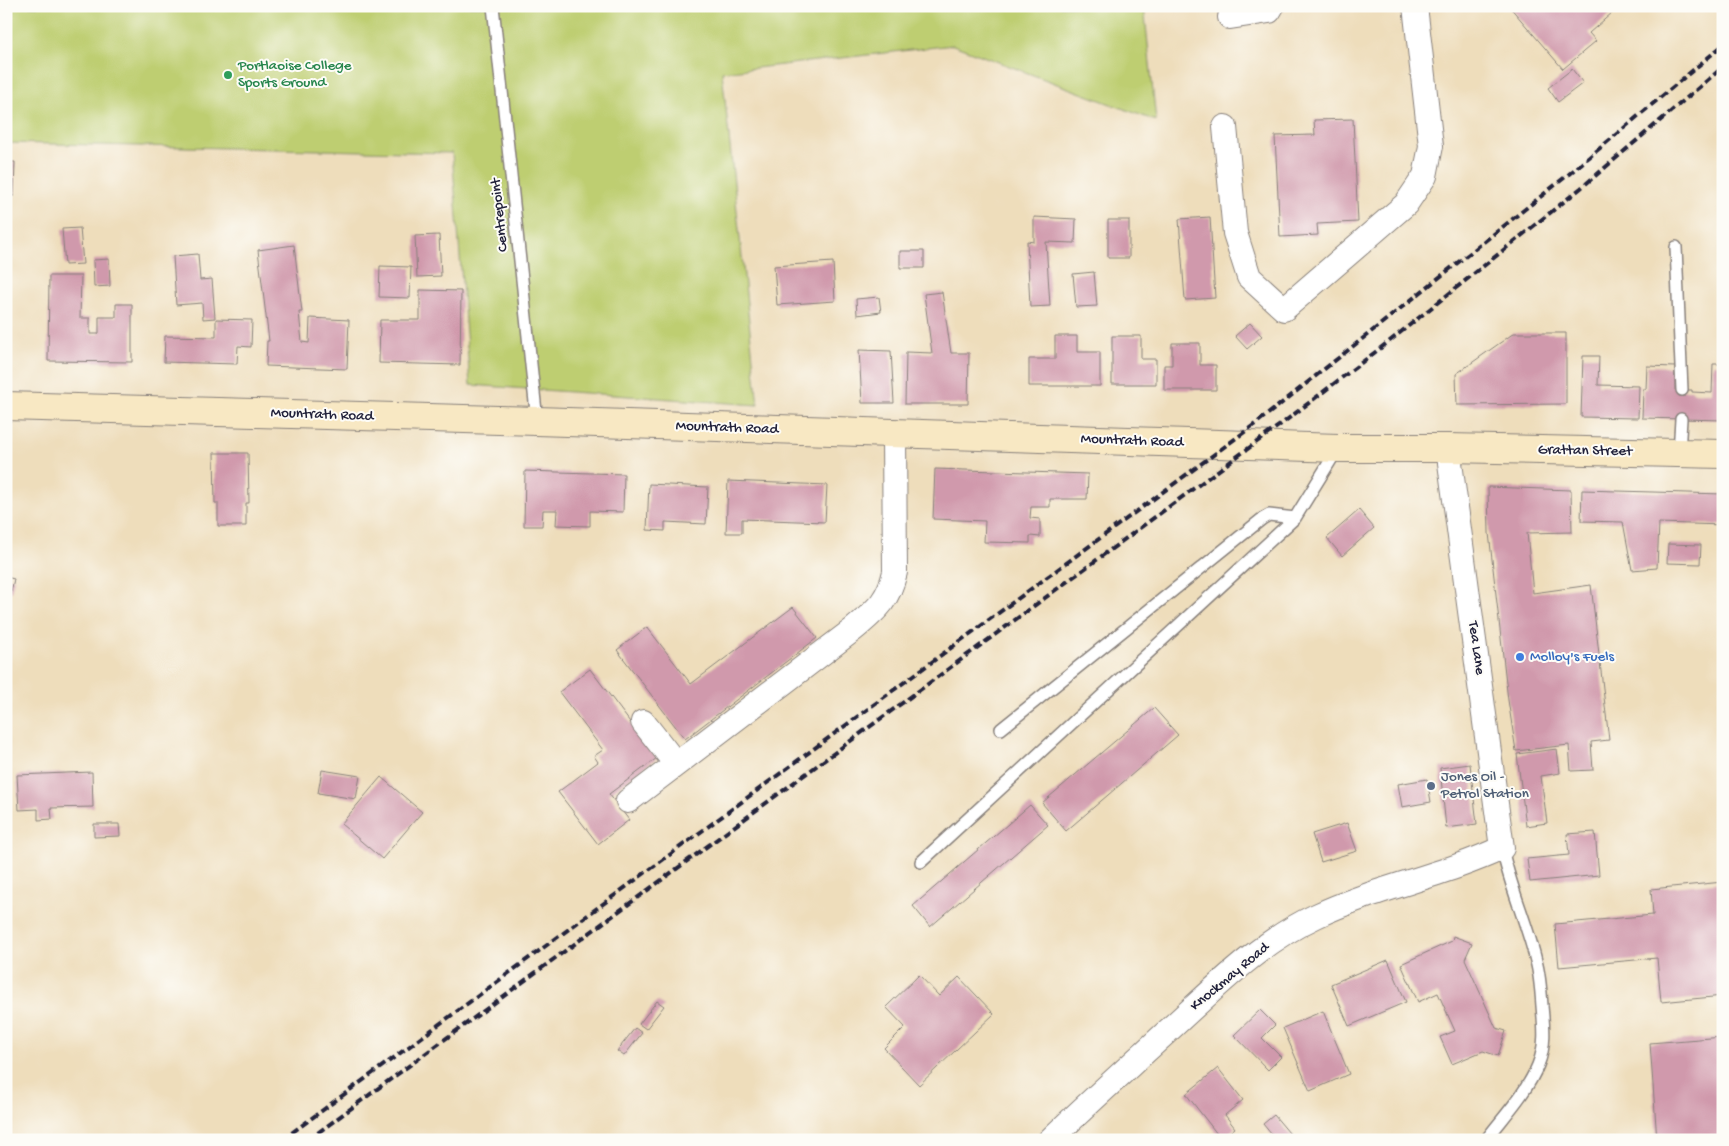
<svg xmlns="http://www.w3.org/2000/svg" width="1729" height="1146" font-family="'Gochi Hand',sans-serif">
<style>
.green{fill:#bece71;stroke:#707856}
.building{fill:#d099ac}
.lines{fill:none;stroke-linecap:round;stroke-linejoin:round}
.service-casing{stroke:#88807b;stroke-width:14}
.minor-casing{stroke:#88807b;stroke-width:26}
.secondary-casing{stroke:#88807b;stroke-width:30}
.service{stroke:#fff;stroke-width:11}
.minor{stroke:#fff;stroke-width:24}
.secondary{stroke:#f8e8c3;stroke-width:28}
.rail{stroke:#22223b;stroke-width:4;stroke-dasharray:8 4;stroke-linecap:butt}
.leisure-dot{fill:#2e9e5b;stroke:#fdfcf7;stroke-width:2}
.shop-dot{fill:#3f7fe0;stroke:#fdfcf7;stroke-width:2}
.service-dot{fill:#5c6f8a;stroke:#fdfcf7;stroke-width:2}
.labels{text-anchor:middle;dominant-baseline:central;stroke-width:4;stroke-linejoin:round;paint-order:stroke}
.leisure-label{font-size:15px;fill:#27864d;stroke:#fdfcf7;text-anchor:start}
.street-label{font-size:15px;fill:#22223b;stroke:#fdfcf7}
.shop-label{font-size:15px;fill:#366cbe;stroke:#fdfcf7;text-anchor:start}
.service-label{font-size:15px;fill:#4e5e75;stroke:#fdfcf7;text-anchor:start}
</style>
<rect width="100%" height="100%" fill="#fdfcf7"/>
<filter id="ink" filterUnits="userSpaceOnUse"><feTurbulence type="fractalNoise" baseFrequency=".02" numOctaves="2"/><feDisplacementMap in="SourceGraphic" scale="10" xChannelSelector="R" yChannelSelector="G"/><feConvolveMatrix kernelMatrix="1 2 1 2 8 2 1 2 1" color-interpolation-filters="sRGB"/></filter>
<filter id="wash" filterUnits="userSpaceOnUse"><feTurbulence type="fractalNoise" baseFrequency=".0096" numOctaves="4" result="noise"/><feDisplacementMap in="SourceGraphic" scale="20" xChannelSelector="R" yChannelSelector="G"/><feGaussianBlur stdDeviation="1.12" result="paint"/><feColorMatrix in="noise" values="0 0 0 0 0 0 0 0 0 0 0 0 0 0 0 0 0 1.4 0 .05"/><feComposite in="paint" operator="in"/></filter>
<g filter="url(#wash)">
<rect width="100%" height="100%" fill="#edb"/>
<!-- green -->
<path class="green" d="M 6,6 L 1144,6 L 1156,121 L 953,45 L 722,72 L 758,405 L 470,385 L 452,153 L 6,143 Z"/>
<g id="blocks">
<!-- building -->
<path class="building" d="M 1509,6 L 1620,6 L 1589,33 L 1596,41 L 1563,69 Z
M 1572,69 L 1583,83 L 1558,102 L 1548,88 Z
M 1353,119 L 1358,222 L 1317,224 L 1318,235 L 1280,237 L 1275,136 L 1315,135 L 1314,120 Z
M 6,162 L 15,162 L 14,196 L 6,195 Z
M 1034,217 L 1076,219 L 1075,243 L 1046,242 L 1050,306 L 1030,307 L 1027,241 L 1034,242 Z
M 1210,217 L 1215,298 L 1185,300 L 1179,219 Z
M 1108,220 L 1129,220 L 1129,258 L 1108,258 Z
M 80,228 L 83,264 L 65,265 L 62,229 Z
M 439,235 L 441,276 L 417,277 L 415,236 Z
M 294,245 L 302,312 L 299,312 L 302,342 L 309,343 L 310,318 L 349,320 L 347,369 L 266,366 L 267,341 L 269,341 L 258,250 Z
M 900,251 L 924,251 L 924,268 L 900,268 Z
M 198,254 L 200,280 L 212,279 L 215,318 L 203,319 L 202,303 L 176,305 L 173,256 Z
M 109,259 L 110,286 L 94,287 L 93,260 Z
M 833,262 L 835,301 L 777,305 L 774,266 Z
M 380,266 L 411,267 L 410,298 L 379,297 Z
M 1094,272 L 1097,306 L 1076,307 L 1073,274 Z
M 49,276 L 81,276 L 80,318 L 90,318 L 90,334 L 99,334 L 99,317 L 116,317 L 116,304 L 132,304 L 132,362 L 48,361 Z
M 420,290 L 461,291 L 460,365 L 379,363 L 380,320 L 420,320 Z
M 942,292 L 951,353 L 969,353 L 968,404 L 905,404 L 906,352 L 932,353 L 924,294 Z
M 879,297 L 881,312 L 857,315 L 856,299 Z
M 216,319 L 252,320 L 251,347 L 238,346 L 237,364 L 164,362 L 165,336 L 216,337 Z
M 1250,323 L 1262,336 L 1247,349 L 1235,336 Z
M 1514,333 L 1566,333 L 1566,404 L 1457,405 L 1456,374 Z
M 1055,336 L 1077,336 L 1077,352 L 1100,352 L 1100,386 L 1029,386 L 1029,359 L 1055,359 Z
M 1112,336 L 1141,336 L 1141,359 L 1156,359 L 1156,384 L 1112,384 Z
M 1172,343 L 1200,343 L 1200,365 L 1216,365 L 1216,390 L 1164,390 L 1164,365 L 1172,365 Z
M 859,350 L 891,351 L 894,403 L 862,403 Z
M 1583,356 L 1599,356 L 1598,385 L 1639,386 L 1638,418 L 1581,417 Z
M 1713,364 L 1723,364 L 1723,420 L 1642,418 L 1643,389 L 1646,389 L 1647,366 L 1675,367 L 1675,390 L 1692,390 L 1692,392 L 1712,393 Z
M 214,453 L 248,453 L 249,503 L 246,503 L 246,526 L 218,526 L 218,503 L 215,503 Z
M 935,469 L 1088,474 L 1087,499 L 1050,499 L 1050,507 L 1031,507 L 1030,518 L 1040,519 L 1040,537 L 1030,536 L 1030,543 L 984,542 L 985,521 L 933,519 Z
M 525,471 L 624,474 L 623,512 L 590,511 L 590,526 L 556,525 L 557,510 L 543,510 L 542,526 L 524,526 Z
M 728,481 L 827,485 L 825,522 L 742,519 L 742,533 L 726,533 Z
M 649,484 L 708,487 L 706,524 L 665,522 L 665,531 L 647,530 Z
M 1488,487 L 1571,490 L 1572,532 L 1527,533 L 1533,593 L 1591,585 L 1609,740 L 1591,742 L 1593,770 L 1571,771 L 1569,745 L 1516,751 L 1508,700 L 1489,533 Z
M 1582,490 L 1723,494 L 1723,525 L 1659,523 L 1657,568 L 1632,570 L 1623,522 L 1581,521 Z
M 1359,510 L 1374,528 L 1342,556 L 1327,538 Z
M 1668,544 L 1701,545 L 1700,564 L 1667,563 Z
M 6,577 L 14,579 L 11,592 L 6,591 Z
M 793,607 L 817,638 L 685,739 L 617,650 L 647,627 L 691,684 Z
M 590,669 L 657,758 L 609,794 L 629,820 L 598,844 L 558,792 L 598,762 L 594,756 L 603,750 L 559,692 Z
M 1154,708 L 1178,735 L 1066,831 L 1042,803 Z
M 1557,749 L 1560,773 L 1541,776 L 1547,823 L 1526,826 L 1517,754 Z
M 1470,764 L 1477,824 L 1446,828 L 1440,768 Z
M 322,770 L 360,776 L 356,799 L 318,793 Z
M 92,772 L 93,807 L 51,808 L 52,819 L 38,820 L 38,809 L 19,810 L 17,775 Z
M 381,777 L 422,812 L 382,859 L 341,824 Z
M 1427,779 L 1431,802 L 1402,807 L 1398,784 Z
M 1030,805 L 1048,825 L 930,927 L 913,906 Z
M 1347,823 L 1357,851 L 1321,862 L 1312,834 Z
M 94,824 L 119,824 L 120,836 L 94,837 Z
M 1595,832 L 1599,875 L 1530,882 L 1527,859 L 1569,855 L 1567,834 Z
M 1723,882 L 1723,996 L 1661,1002 L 1657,958 L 1559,967 L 1555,924 L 1653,915 L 1651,889 Z
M 1453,936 L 1472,943 L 1465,959 L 1496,1028 L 1506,1031 L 1498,1056 L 1483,1051 L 1452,1064 L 1440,1037 L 1455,1031 L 1438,993 L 1418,1002 L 1401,964 L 1452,941 Z
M 1388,960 L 1406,1002 L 1349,1026 L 1331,984 Z
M 919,975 L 939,996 L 959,977 L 994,1014 L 919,1085 L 884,1048 L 905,1027 L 886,1007 Z
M 657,1001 L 664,1006 L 646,1029 L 639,1024 Z
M 1260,1010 L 1275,1025 L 1262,1038 L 1281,1057 L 1268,1070 L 1234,1035 Z
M 1323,1011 L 1349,1074 L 1310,1091 L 1283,1028 Z
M 635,1028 L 642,1033 L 624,1056 L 617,1051 Z
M 1723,1037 L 1723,1139 L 1657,1140 L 1650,1043 Z
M 1218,1068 L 1243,1100 L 1225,1115 L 1235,1128 L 1221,1139 L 1186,1094 Z
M 1274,1115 L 1295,1140 L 1276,1140 L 1263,1124 Z"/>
</g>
</g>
<g filter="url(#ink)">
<use href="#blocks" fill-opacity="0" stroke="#88807b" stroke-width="1"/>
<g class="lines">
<!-- service casing -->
<g class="service-casing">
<path id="service" d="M 493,6 L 537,421
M 1676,247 L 1682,390
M 1679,453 L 1681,419
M 1001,729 L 1262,519 L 1269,515 L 1295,518
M 921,862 L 1295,518 L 1337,450
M 1486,1140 C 1504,1116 1526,1094 1538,1065 C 1546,1046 1544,1027 1542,1006 C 1541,991 1540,975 1536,961 C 1527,923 1510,887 1502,848"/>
</g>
<!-- minor casing -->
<g class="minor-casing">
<path id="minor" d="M 1230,17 L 1269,11 L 1272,6
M 1225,127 L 1235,233 L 1249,277 L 1284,309 L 1406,204 L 1425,176 L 1431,146 L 1415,6
M 643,722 L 676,764
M 628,801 L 854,629 C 876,610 888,602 895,572 L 894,433
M 1050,1140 C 1089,1102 1130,1066 1170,1029 C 1215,988 1260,942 1316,916 C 1375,888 1443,876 1502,848 L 1448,448"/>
</g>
<!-- secondary casing -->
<g class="secondary-casing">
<path id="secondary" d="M 6,406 L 537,421 L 1338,448 L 1448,448 L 1723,454"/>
</g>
<!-- service -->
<use href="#service" class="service"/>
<!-- minor -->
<use href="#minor" class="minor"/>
<!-- secondary -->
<use href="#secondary" class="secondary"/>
<!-- rail -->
<path class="rail" d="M 282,1140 L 1258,422 L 1569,174 L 1723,45
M 308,1140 L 1280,425 L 1391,340 L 1581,188 L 1723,67"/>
</g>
</g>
<!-- markers -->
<circle class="leisure-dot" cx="228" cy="75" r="5"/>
<circle class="shop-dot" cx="1520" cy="657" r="5"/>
<circle class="service-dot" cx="1431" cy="786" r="5"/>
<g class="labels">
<!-- leisure labels -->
<g class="leisure-label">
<text x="238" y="66">Portlaoise College<tspan x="238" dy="17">Sports Ground</tspan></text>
</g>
<!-- street labels -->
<g class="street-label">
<text transform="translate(500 215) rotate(-96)">Centrepoint</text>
<text transform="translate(322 415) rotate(2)">Mountrath Road</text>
<text transform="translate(727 428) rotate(2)">Mountrath Road</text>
<text transform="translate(1132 441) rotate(2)">Mountrath Road</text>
<text transform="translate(1585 451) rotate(1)">Grattan Street</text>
<text transform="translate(1476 648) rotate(82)">Tea Lane</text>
<text transform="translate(1230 977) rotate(-40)">Knockmay Road</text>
</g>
<!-- shop labels -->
<g class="shop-label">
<text x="1530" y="657">Molloy's Fuels</text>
</g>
<!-- service labels -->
<g class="service-label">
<text x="1441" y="777">Jones Oil -<tspan x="1441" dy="17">Petrol Station</tspan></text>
</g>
</g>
<!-- margin -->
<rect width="1729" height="1146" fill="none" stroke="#fdfcf7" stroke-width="25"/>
</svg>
